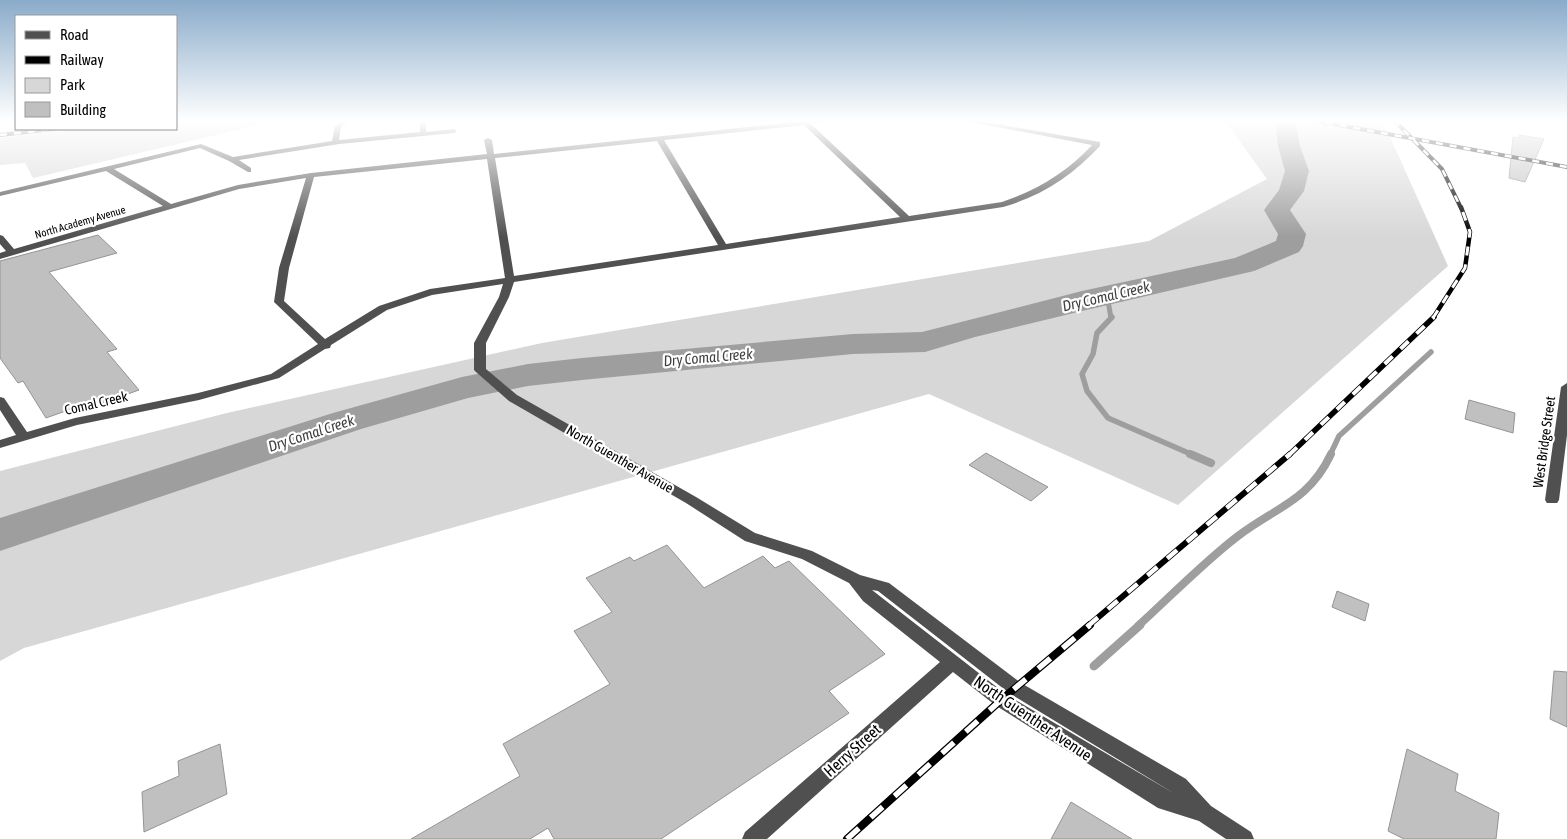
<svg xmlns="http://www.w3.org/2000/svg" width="1567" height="839" font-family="'Asap Condensed',sans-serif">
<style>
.green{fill:#d7d7d7}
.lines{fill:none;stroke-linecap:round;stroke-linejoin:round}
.stream-far3{stroke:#9e9e9e;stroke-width:5}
.stream-far2{stroke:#9e9e9e;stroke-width:5.5}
.stream-far1{stroke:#9e9e9e;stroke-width:8}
.stream{stroke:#9e9e9e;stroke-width:9}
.river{fill:#9e9e9e;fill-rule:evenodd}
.building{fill:#c0c0c0;stroke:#949494}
.minor{fill:#505050;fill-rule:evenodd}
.rail-far4-casing{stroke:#000;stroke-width:4}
.rail-far3-casing{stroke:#000;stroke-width:4.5}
.rail-far2-casing{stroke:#000;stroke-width:5.5}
.rail-far1-casing{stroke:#000;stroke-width:6}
.rail-casing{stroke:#000;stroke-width:8}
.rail-far4{stroke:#fff;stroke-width:2.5;stroke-dasharray:7;stroke-linecap:butt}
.rail-far3{stroke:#fff;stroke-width:3;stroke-dasharray:9;stroke-linecap:butt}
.rail-far2{stroke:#fff;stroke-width:4;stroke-dasharray:11;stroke-linecap:butt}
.rail-far1{stroke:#fff;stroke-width:4.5;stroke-dasharray:13;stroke-linecap:butt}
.rail{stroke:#fff;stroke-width:5.5;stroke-dasharray:16;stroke-linecap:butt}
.labels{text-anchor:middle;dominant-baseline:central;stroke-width:4.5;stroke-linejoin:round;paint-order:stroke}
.far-street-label{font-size:11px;fill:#000;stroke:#fff}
.street-label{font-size:14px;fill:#000;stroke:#fff}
.water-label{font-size:15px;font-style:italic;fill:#3f3f3f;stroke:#fff}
.near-street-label{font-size:16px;fill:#000;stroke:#fff}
</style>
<rect width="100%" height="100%" fill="#fff"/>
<!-- green -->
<path class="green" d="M 176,120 L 279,120 L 33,178 L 25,163 L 0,165 L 0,138 L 77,129 L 176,129 Z
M 1216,120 L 1383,121 L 1448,266 L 1178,505 L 929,394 L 24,648 L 0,661 L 0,471 L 227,413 L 542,343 L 1149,241 L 1267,179 L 1228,125 Z"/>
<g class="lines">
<!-- stream-far3 -->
<path class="stream-far3" d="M 1107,295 L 1111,318"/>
<!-- stream-far2 -->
<path class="stream-far2" d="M 1112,317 L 1097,333 L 1093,354 L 1082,374 L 1087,391 L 1108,418 L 1193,455
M 1330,455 L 1339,436 L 1431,352"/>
<!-- stream-far1 -->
<path class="stream-far1" d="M 1190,454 L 1211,463
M 1138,626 C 1170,597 1205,561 1238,536 C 1276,507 1309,501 1331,454"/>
<!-- stream -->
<path class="stream" d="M 1094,666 L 1140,625"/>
<!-- river -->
<path class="river" d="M 1275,120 L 1295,120 L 1300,146 L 1309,171 L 1304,191 L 1290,210 L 1306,234 L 1303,246 L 1299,252 L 1254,271 L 1082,311 L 975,337 L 925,352 L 853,354 L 582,380 L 528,386 L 468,398 L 361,429 L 0,551 L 0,518 L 333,413 L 462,377 L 528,364 L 582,358 L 853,334 L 922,332 L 1082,291 L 1235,258 L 1276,241 L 1278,234 L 1264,210 L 1279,190 L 1285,171 L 1278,146 Z"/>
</g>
<!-- building -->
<path class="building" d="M 1519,135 L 1544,139 L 1525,182 L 1509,178 L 1513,137 L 1519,138 Z
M 98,235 L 117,253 L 49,272 L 117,349 L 107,352 L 139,390 L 94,406 L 91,402 L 46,418 L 23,381 L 18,383 L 0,358 L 0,261 Z
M 1469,400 L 1515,413 L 1513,433 L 1465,419 Z
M 986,453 L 1048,487 L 1031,501 L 969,465 Z
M 667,545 L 704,588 L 763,556 L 775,568 L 789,561 L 885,654 L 829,691 L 849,713 L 661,839 L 554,839 L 548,828 L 530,839 L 411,839 L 520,776 L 503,744 L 610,684 L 574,631 L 612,612 L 586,578 L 630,557 L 634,561 Z
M 1337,591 L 1369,604 L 1365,621 L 1332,607 Z
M 1554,671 L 1567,672 L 1567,727 L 1550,719 Z
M 220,744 L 227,794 L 144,832 L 142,792 L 179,776 L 178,761 Z
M 1407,749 L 1458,774 L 1455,791 L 1499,813 L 1496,839 L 1404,839 L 1388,831 Z
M 1071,802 L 1132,839 L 1051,839 Z"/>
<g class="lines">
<!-- minor -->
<path class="minor" d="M 342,120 L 350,120 L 341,127 L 339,140 L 420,132 L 420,120 L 426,120 L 426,132 L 454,129 L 457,131 L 454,133 L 339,144 L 239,160 L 251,168 L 251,172 L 248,172 L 229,161 L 200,148 L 114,169 L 171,204 L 238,185 L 311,173 L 487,154 L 484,140 L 488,138 L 492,140 L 494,154 L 814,120 L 836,120 L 811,124 L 909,216 L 1002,202 C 1037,190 1066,173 1092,145 L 960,120 L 974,120 L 1100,142 L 1100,146 C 1073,175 1042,196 1003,207 L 514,282 L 509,297 L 486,343 L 486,369 L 517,395 L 696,497 L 755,533 L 812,551 L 860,575 L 889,583 L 1021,683 L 1186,779 L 1211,806 L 1251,832 L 1254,839 L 1226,839 L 1199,821 L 1158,808 L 995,705 L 953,672 L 767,839 L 742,839 L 745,832 L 940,662 L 863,601 L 849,583 L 802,559 L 745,541 L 686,503 L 509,401 L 476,372 L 474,370 L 474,343 L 499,297 L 503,284 L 432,295 L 387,310 L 331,345 L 330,348 L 325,349 L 279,378 L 199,400 L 77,425 L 0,448 L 0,440 L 16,435 L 0,410 L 0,397 L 4,398 L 27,432 L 75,418 L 198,393 L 271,374 L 318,344 L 274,302 L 279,268 L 306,178 L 239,189 L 0,259 L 0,253 L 6,251 L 0,244 L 0,235 L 3,236 L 14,249 L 163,206 L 106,171 L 0,196 L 0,192 L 201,144 L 233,157 L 332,141 L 335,126 ZM 804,125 L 900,217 L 726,244 L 664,140 ZM 657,141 L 718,245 L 514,276 L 495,158 ZM 487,159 L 505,278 L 430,289 L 379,306 L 325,339 L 284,301 L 289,268 L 314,177 ZM 872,590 L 878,591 L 1009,693 L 1175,794 L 1007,695 Z
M 1567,383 L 1567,435 L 1559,500 L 1557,503 L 1547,503 L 1545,500 L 1561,387 Z"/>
<!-- rail-far4 casing -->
<g class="rail-far4-casing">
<path id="rail-far4" d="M 1312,120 L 1567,167
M 1394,120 L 1442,169 L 1461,208
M 0,135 L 54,129"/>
</g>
<!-- rail-far3 casing -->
<g class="rail-far3-casing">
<path id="rail-far3" d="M 1433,318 L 1465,268 L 1470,232 L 1461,207"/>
</g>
<!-- rail-far2 casing -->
<g class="rail-far2-casing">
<path id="rail-far2" d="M 1289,455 L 1434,317"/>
</g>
<!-- rail-far1 casing -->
<g class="rail-far1-casing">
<path id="rail-far1" d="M 1088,626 L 1290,454"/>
</g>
<!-- rail casing -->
<g class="rail-casing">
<path id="rail" d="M 847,839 L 1001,700 L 1090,625"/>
</g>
<!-- rail-far4 -->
<use href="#rail-far4" class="rail-far4"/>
<!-- rail-far3 -->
<use href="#rail-far3" class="rail-far3"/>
<!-- rail-far2 -->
<use href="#rail-far2" class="rail-far2"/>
<!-- rail-far1 -->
<use href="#rail-far1" class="rail-far1"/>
<!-- rail -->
<use href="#rail" class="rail"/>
</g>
<!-- sky -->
<linearGradient id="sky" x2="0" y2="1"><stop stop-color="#8aabca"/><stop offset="0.51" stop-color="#fff"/><stop offset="1" stop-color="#fff" stop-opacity="0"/></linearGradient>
<rect width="1567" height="237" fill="url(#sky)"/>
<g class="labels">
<!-- far-street labels -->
<g class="far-street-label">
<text transform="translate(80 222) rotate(-16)">North Academy Avenue</text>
</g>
<!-- street labels -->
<g class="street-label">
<text transform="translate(96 403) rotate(-13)">Comal Creek</text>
<text transform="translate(1544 442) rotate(-82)">West Bridge Street</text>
<text transform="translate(620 459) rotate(30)">North Guenther Avenue</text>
</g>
<!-- water labels -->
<g class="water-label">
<text transform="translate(1106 296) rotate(-13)">Dry Comal Creek</text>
<text transform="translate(708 357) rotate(-5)">Dry Comal Creek</text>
<text transform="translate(311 433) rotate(-18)">Dry Comal Creek</text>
</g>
<!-- near-street labels -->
<g class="near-street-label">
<text transform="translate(1033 718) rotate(34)">North Guenther Avenue</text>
<text transform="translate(852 750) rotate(-42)">Herry Street</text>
</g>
</g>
<!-- legend -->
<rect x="15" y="15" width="162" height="115" fill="#ffffff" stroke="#999999"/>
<rect x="25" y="31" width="25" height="8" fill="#505050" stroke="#999999"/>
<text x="60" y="40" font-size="15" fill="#000000">Road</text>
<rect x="25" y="56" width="25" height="8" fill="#000000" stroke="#999999"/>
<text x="60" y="65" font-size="15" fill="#000000">Railway</text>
<rect x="25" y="78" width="25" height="15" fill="#d7d7d7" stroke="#999999"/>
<text x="60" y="90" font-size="15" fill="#000000">Park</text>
<rect x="25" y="102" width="25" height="15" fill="#c0c0c0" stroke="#999999"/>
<text x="60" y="115" font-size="15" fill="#000000">Building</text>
</svg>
